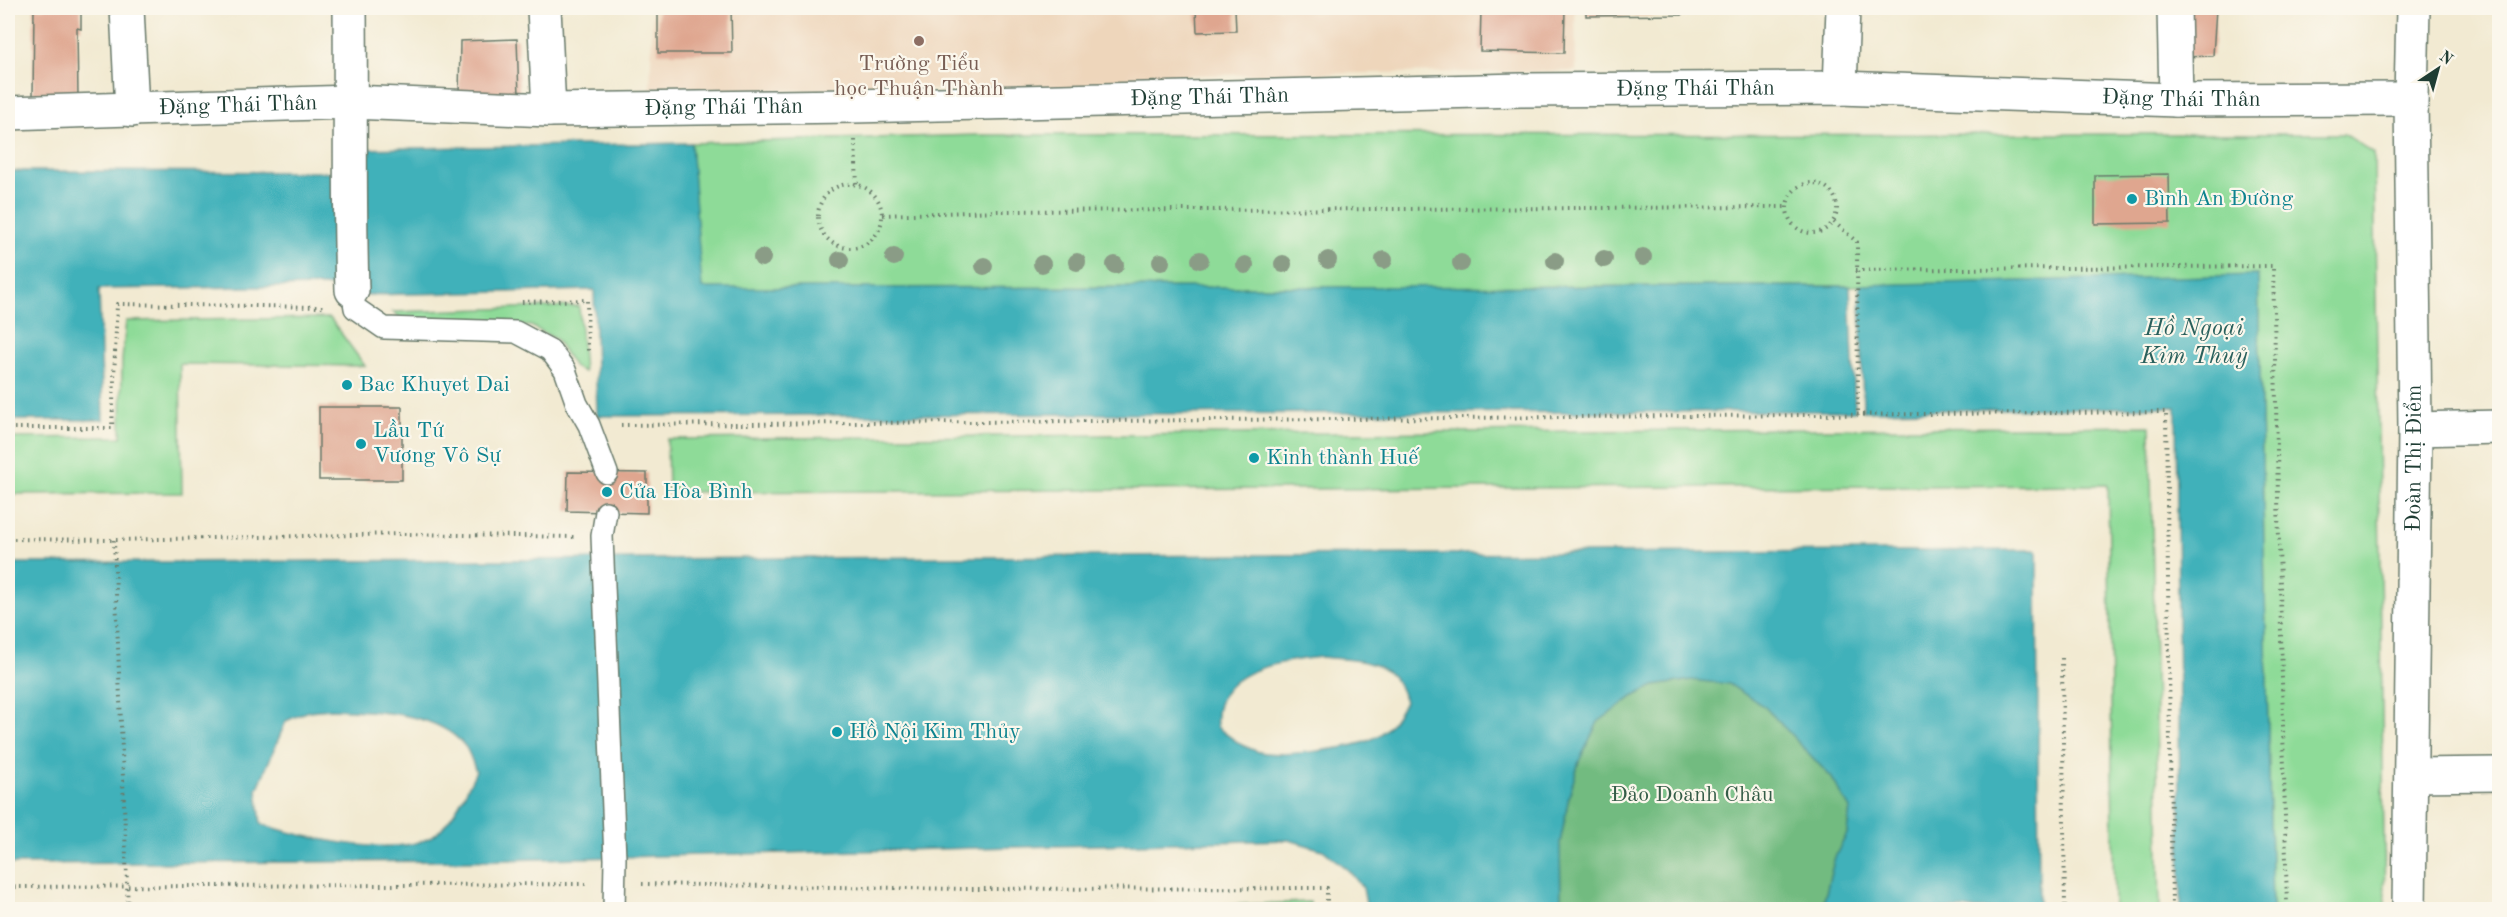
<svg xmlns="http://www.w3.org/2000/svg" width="2507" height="917" font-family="'Old Standard TT',serif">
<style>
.built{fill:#eed6bb}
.green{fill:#8edb98;stroke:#568c66;stroke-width:1.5}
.forest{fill:#72bb80;stroke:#487c5a;stroke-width:1.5}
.water{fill:#41b1ba;stroke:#307777;stroke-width:1.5;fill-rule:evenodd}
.building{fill:#dfa68f}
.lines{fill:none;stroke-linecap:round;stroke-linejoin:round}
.service-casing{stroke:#697a6b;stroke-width:24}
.minor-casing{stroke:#697a6b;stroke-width:36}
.tertiary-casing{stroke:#697a6b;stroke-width:36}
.path{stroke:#697a6b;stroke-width:4;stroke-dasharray:1.5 4.5;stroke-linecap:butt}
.service{stroke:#fff;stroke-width:21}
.minor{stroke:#fff;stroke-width:33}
.tertiary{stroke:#fff;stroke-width:33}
.tree{fill:#8a9c86}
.education-dot{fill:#8d6e63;stroke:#fbf7ec;stroke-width:2}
.culture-dot{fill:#0f9aa8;stroke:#fbf7ec;stroke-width:2}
.labels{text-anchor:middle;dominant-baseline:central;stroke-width:4.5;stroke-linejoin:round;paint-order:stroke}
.education-label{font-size:22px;fill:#785e54;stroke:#fbf7ec}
.street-label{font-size:22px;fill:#1f3d34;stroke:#fbf7ec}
.culture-label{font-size:22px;fill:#0d838f;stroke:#fbf7ec;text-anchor:start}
.park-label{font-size:22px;fill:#355d48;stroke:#fbf7ec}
.water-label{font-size:24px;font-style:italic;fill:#29605c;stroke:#fbf7ec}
</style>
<rect width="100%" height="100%" fill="#fbf7ec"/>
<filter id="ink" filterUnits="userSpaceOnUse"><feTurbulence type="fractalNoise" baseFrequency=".0167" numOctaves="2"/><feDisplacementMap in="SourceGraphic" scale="12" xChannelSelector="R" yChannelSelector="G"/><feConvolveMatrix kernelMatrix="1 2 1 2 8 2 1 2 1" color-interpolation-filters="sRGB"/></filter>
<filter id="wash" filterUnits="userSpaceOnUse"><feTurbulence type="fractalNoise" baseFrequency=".008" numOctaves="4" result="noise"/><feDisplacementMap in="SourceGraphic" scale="24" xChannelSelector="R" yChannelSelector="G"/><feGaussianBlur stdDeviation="1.35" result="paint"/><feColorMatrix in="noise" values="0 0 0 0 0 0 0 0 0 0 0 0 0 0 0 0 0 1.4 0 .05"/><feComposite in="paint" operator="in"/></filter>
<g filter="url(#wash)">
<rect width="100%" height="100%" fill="#f2ead2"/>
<!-- built -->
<path class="built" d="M 653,8 L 1575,8 L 1576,71 L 1187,75 L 1188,89 L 650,90 Z"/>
<!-- green -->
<path class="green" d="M 2345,134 L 2374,154 L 2385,909 L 2272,909 L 2258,275 L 1850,286 L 701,288 L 691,143 L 979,135 Z
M 579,306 L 584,372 L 574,367 L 556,339 L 531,326 L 404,321 L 393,312 Z
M 330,318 L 365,366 L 180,364 L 182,493 L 8,494 L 8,438 L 121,437 L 122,360 L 126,321 Z
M 2150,426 L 2160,910 L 2114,909 L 2108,485 L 668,492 L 667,439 Z
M 1310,902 L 1310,910 L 1117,909 Z"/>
<!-- forest -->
<path class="forest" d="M 1691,680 L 1729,683 L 1765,707 L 1832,778 L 1850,808 L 1847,834 L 1835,857 L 1822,909 L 1561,910 L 1560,843 L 1569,796 L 1579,761 L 1598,722 L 1632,697 L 1654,686 Z"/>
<!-- water -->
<path class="water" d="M 691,143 L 702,288 L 1850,286 L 1855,411 L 597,416 L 594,290 L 365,295 L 359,149 Z
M 8,171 L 334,172 L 336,286 L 99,289 L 103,420 L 8,420 Z
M 2258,275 L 2272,909 L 2181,909 L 2176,407 L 1863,411 L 1860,285 Z
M 2037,550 L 2039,909 L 1822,909 L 1835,857 L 1847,834 L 1850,809 L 1832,778 L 1765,707 L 1729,684 L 1691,680 L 1654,686 L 1632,697 L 1598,722 L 1579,761 L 1569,796 L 1560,843 L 1561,909 L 1367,909 L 1363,888 L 1349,871 L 1323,850 L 1289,840 L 466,861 L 8,864 L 8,563 ZM 1321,657 C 1358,661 1395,658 1405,702 C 1396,717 1388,732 1372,739 C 1352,749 1277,758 1256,751 C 1241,746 1230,737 1217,727 C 1211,669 1279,662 1321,657 ZM 331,709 C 371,711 437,711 464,745 C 470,751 472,763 476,771 C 466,792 451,827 429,838 C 390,858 302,837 261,824 L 257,790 L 286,721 L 308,711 Z"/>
<g id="blocks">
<!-- building -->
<path class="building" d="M 34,8 L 81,8 L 81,29 L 77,28 L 78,98 L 33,97 Z
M 658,8 L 731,8 L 732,53 L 658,53 Z
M 1196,8 L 1235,8 L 1236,31 L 1197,32 Z
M 1481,8 L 1565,8 L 1564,53 L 1480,51 Z
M 1586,8 L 1682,8 L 1682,15 L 1586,16 Z
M 2183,8 L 2216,8 L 2213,56 L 2182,57 Z
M 517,39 L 519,96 L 459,97 L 460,41 Z
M 2169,174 L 2170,223 L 2095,224 L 2095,175 Z
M 319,407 L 402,407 L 402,480 L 319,480 Z
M 568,472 L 647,473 L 647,513 L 567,511 Z"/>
</g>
</g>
<g filter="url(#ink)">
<use href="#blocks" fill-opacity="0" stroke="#697a6b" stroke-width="1.5"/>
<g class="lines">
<!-- service casing -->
<g class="service-casing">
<path id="service" d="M 352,290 L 355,308 L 384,328 L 516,332 L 550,350 L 565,370 L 577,404 L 589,425 L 607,473
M 606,512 L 602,536 L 615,859 L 614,910"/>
</g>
<!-- minor casing -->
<g class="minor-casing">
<g id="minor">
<path d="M 127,8 L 132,110"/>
<path d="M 350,8 C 351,102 349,196 352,290"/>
<path d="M 544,8 L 549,110"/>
<path d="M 2174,8 L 2176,100"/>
<path d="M 1840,88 L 1843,8"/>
<path id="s1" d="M 8,113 L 351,102 L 549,110 L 853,106 L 1521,90 L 1840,88 L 2176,100 L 2411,99"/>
<path d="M 2411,775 L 2500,774"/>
</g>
</g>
<!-- tertiary casing -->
<g class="tertiary-casing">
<g id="tertiary">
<path d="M 2415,429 L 2500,427"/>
<path id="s2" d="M 2409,910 L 2415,429 L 2411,99 L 2413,8"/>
</g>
</g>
<!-- path -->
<path class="path" d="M 855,140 L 857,185
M1787 208a25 25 0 1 1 50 0a25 25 0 1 1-50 0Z
M818 216a32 32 0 1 1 64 0a32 32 0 1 1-64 0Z
M 883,215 L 998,211 L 1786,207
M 1834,222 L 1857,242 L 1858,416
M 1856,270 L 2273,266 L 2287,910
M 522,302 L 587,300 L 588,351
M 621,425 L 2166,412 L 2172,910
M 8,428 L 112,428 L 117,304 L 323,307
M 8,539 L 114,540 L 403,534 L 574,537
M 114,540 L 128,910
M 2062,658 L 2065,910
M 642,884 L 964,889 L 1327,888 L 1327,910
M 8,887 L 586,884"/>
<!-- service -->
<use href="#service" class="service"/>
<!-- minor -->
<use href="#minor" class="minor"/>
<!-- tertiary -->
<use href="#tertiary" class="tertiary"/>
</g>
<!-- trees -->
<g class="tree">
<circle cx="894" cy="257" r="9"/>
<circle cx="1643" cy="257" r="9"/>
<circle cx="762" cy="258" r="9"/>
<circle cx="1604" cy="259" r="9"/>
<circle cx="840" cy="260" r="9"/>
<circle cx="1200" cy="260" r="9"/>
<circle cx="1328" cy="260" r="9"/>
<circle cx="1384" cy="260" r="9"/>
<circle cx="1555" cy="261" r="9"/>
<circle cx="1077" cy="262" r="9"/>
<circle cx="1161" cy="262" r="9"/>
<circle cx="1461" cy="263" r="9"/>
<circle cx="1042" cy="264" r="9"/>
<circle cx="1283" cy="264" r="9"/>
<circle cx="1115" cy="265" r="9"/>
<circle cx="1245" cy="265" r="9"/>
<circle cx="984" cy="266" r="9"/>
</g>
</g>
<!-- markers -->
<circle class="education-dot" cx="919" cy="41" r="6"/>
<g class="culture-dot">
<circle cx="2132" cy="199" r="6"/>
<circle cx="347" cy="385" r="6"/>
<circle cx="361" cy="444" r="6"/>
<circle cx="1254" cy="458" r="6"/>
<circle cx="607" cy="492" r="6"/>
<circle cx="837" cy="732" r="6"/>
</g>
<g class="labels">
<!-- education labels -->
<g class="education-label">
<text x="919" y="64">Trường Tiểu<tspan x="919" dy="25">học Thuận Thành</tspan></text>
</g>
<!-- street labels -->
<g class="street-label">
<text stroke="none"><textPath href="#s1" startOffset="1688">Đặng Thái Thân</textPath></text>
<text stroke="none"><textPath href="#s1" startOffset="1202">Đặng Thái Thân</textPath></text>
<text stroke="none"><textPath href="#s1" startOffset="2174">Đặng Thái Thân</textPath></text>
<text stroke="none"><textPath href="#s1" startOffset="230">Đặng Thái Thân</textPath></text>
<text stroke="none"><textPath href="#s1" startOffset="716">Đặng Thái Thân</textPath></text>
<text stroke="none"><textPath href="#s2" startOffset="452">Đoàn Thị Điểm</textPath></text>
</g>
<!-- culture labels -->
<g class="culture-label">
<text x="2144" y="199">Bình An Đường</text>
<text x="359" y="385">Bac Khuyet Dai</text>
<text x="373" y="431">Lầu Tứ<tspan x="373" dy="25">Vương Vô Sự</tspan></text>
<text x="1266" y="458">Kinh thành Huế</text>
<text x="619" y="492">Cửa Hòa Bình</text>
<text x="849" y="732">Hồ Nội Kim Thủy</text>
</g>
<!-- park labels -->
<g class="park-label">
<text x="1692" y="795">Đảo Doanh Châu</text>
</g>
<!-- water labels -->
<g class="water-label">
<text x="2194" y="329">Hồ Ngoại<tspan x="2194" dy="28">Kim Thuỷ</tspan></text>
</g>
</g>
<!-- margin -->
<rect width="2507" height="917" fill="none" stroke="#fbf7ec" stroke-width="30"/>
<!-- north arrow -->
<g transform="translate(2438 69) rotate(36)" stroke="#fbf7ec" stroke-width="4.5" paint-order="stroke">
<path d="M0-4.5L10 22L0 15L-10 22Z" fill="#1f3d34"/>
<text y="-9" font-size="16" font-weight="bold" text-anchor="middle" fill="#1f3d34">N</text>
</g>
</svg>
